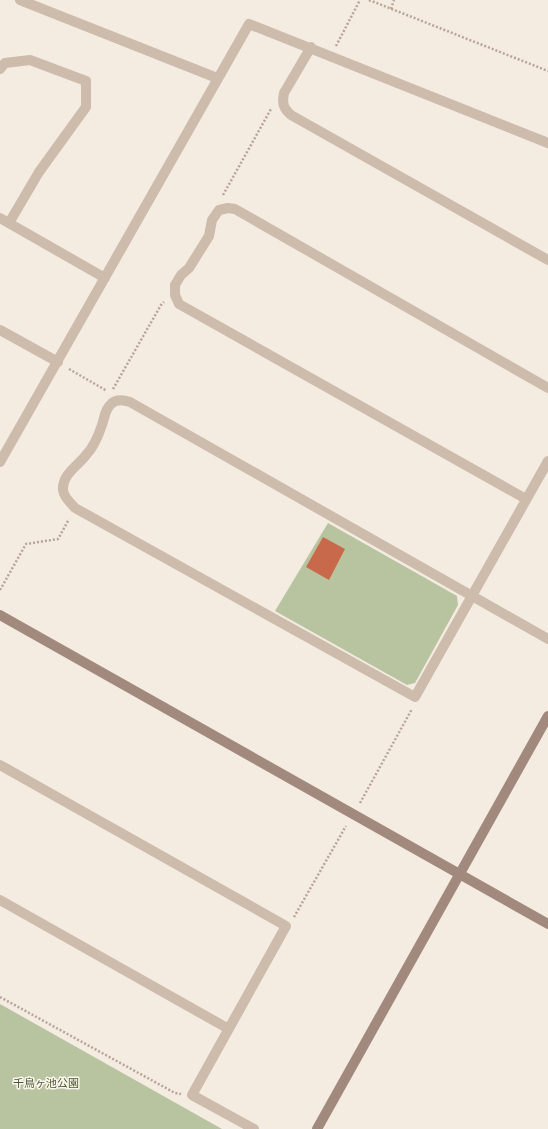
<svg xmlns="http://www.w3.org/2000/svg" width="548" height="1129" font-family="'DejaVu Sans','Noto Sans JP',sans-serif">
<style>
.green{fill:#b8c4a0}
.building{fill:#c8694b}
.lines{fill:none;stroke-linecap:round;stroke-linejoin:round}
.path{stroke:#b9a596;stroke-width:2.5;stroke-dasharray:2 2;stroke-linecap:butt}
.street{stroke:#cdbbac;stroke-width:10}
.secondary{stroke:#a18a7d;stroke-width:10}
.labels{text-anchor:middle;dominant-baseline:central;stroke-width:3;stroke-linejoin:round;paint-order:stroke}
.park-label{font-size:11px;fill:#4a5a2e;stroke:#fbf5ee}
</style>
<rect width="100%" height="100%" fill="#f4ebe1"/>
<!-- green -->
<path class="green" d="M 328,523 L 457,596 L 458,605 L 415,683 L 407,685 L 275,611 Z
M 0,1004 L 222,1129 L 0,1129 Z"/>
<!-- building -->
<path class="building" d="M 323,537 L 345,549 L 329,580 L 306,567 Z"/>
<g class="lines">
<!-- path -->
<path class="path" d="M 369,0 L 548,71
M 391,9 L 394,0
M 336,46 L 360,0
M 223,195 L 271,109
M 69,369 L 107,391
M 113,389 L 161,305 L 164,302
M 0,590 L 26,544 L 58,539 L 69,519
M 360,803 L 412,709
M 294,917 L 346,826
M 0,997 L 175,1093 L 181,1094"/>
<!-- street -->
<path class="street" d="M 20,0 L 217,78
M 311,47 L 284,93 C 282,103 283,108 291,115 L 548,260
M 0,69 L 5,63 L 30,60 L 86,81 L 86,107 L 39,172 L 9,223
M 0,218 L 105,278
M 0,330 L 58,362
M 548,461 L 415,697 L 75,508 C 71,503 64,498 63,490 C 62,474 78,466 86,455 C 93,448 99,434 102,425 C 105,416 105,409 112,403 C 117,399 124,400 130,402 L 548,639
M 0,462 L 249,24 L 548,143
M 526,499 L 179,304 L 175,295 L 175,285 L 181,275 L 189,268 L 209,236 L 212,220 L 219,210 L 228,208 L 235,209 L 548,388
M 0,765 L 286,926 L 192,1095 L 254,1129
M 0,900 L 227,1028"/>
<!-- secondary -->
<path class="secondary" d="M 0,615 L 548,924
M 317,1129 L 548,716"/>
</g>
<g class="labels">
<!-- park labels -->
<g class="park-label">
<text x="46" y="1083">千鳥ヶ池公園</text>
</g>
</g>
</svg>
